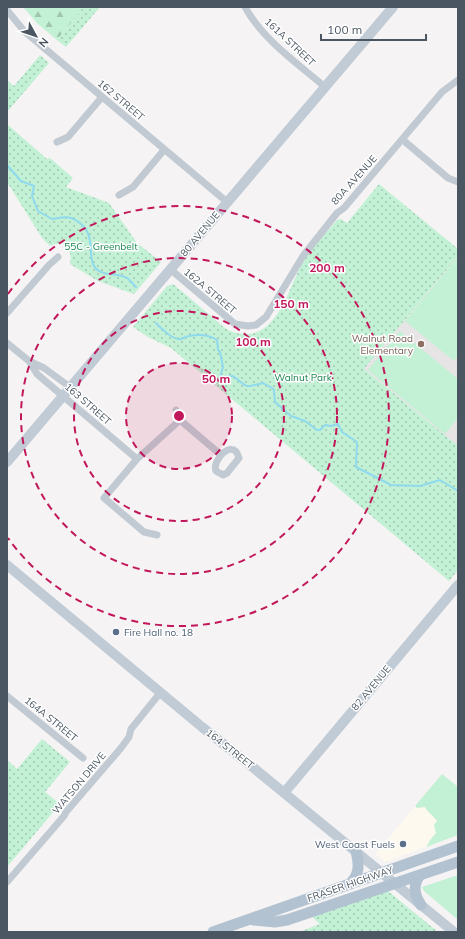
<svg xmlns="http://www.w3.org/2000/svg" width="465" height="939" font-family="Mulish,sans-serif">
<style>
.commercial{fill:#fdf9ef}
.education{fill:#e6e4e5}
.green{fill:#c3f1d5}
.forest{fill:url(#forest-firs)}
.park{fill:url(#park-dots)}
.lines{fill:none;stroke-linecap:round;stroke-linejoin:round}
.stream{stroke:#90daee;stroke-width:2}
.street{stroke:#c1cad2;stroke-width:7}
.secondary{stroke:#c1cbd6;stroke-width:10}
.primary{stroke:#b3c2d1;stroke-width:11}
.ring{fill:none;stroke:#c2185b;stroke-width:2;stroke-dasharray:7 5}
.education-dot{fill:#8d6e63;stroke:#fff;stroke-width:1.5}
.service-dot{fill:#5c6f8a;stroke:#fff;stroke-width:1.5}
.labels{text-anchor:middle;dominant-baseline:central;stroke-width:3;stroke-linejoin:round;paint-order:stroke}
.street-label{font-size:10px;fill:#4a5661;stroke:#fff}
.park-label{font-size:10px;fill:#17864f;stroke:#fff}
.education-label{font-size:10px;fill:#785e54;stroke:#fff;text-anchor:end}
.service-label{font-size:10px;fill:#4e5e75;stroke:#fff;text-anchor:start}
.centre{fill:#c2185b;stroke:#fff;stroke-width:2}
.ring-label{font-size:12px;text-anchor:middle;font-weight:bold;fill:#c2185b;stroke:#fff;stroke-width:3;stroke-linejoin:round;paint-order:stroke}
</style>
<defs>
<pattern id="forest-firs" width="22" height="20" patternUnits="userSpaceOnUse"><rect width="22" height="20" fill="#c3f1d5"/><path d="M5 1l3.5 6h-7zM16 11l3.5 6h-7z" fill="#a0c6b0"/></pattern>
<pattern id="park-dots" width="8" height="8" patternUnits="userSpaceOnUse"><rect width="8" height="8" fill="#c3f1d5"/><path d="M2 2h.1M6 6h.1" fill="none" stroke="#a0c6b0" stroke-width="1.8" stroke-linecap="round"/></pattern>
</defs>
<rect width="100%" height="100%" fill="#f5f3f3"/>
<!-- commercial -->
<path class="commercial" d="M 431,787 L 455,836 L 385,862 L 375,854 Z"/>
<!-- education -->
<path class="education" d="M 458,256 L 458,446 L 364,369 Z"/>
<!-- green -->
<path class="green" d="M 458,257 L 458,356 L 454,361 L 405,321 Z
M 400,331 L 458,379 L 458,418 L 445,434 L 368,370 Z
M 442,774 L 458,787 L 458,835 L 426,847 L 431,839 L 436,833 L 434,825 L 437,821 C 433,815 428,813 425,807 L 417,808 L 415,806 Z
M 458,875 L 458,920 L 424,891 L 422,887 Z"/>
<!-- forest -->
<path class="forest" d="M 23,7 L 84,7 L 57,40 L 38,24 Z"/>
<!-- park -->
<path class="park" d="M 84,7 L 100,7 L 66,47 L 57,40 Z
M 40,55 L 49,63 L 7,112 L 7,80 L 14,86 Z
M 7,124 L 47,159 L 50,158 L 73,178 L 66,187 L 109,203 L 137,243 L 161,262 L 134,294 L 98,281 L 70,264 C 72,255 70,249 63,243 L 55,244 L 50,246 L 42,238 L 7,182 Z
M 379,184 L 458,249 L 458,256 L 364,369 L 458,446 L 458,570 L 449,581 L 171,348 L 148,337 L 133,327 L 167,286 L 173,284 C 186,295 198,305 211,316 C 217,321 224,329 233,332 C 277,346 288,287 304,260 C 312,246 327,232 337,220 L 341,219 L 347,223 Z
M 42,739 L 70,762 L 45,792 L 60,804 L 7,867 L 7,760 L 17,769 Z
M 388,891 L 438,932 L 299,932 L 320,924 L 312,917 Z"/>
<g class="lines">
<!-- stream -->
<path class="stream" d="M 7,165 L 21,181 L 34,186 L 32,196 L 38,211 L 52,219 C 65,217 71,215 81,224 C 98,238 84,262 99,271 C 107,276 119,273 127,278 C 130,280 133,284 136,287
M 156,323 C 161,328 172,340 180,339 C 183,339 186,336 189,336 C 199,334 208,334 217,340 L 218,350 L 220,352 L 223,367 L 220,377 L 233,376 C 249,388 243,388 263,383 L 272,388 L 274,390 L 275,402 L 291,416 L 305,421 L 317,430 L 320,430 L 325,425 L 331,426 L 338,424 L 342,432 L 357,442 L 356,467 L 391,485 L 420,486 L 440,480 L 458,491"/>
<!-- street -->
<path class="street" d="M 245,7 C 263,40 297,63 325,87
M 7,10 L 24,31 L 227,202
M 403,140 L 448,178 L 458,182
M 57,142 L 68,137 L 102,97
M 119,195 L 133,187 L 164,150
M 170,269 L 235,324 L 248,326 L 256,325 L 266,317 L 303,256 L 337,213 L 344,208 L 442,92 L 458,80
M 7,313 L 49,265 L 58,257
M 7,343 L 29,361 L 37,374 L 137,459
M 29,361 L 44,368 L 70,387
M 176,410 L 180,420 L 221,455 C 217,461 214,465 216,471 L 223,475 L 227,473 L 239,458 C 236,446 228,448 221,455
M 157,535 L 144,532 L 104,498 L 137,459 L 180,420
M 7,696 L 83,758
M 7,882 L 64,816 L 66,812 L 121,748 L 129,737 L 131,729 L 160,693"/>
<!-- secondary -->
<path class="secondary" d="M 7,462 L 393,7
M 7,565 L 202,727 L 250,765 L 454,932
M 284,793 L 458,585"/>
<!-- primary -->
<path class="primary" d="M 420,875 C 413,884 414,895 421,905
M 351,883 C 360,873 359,864 356,851
M 253,920 L 275,922 L 287,920 L 458,862
M 213,932 L 458,846"/>
</g>
<!-- distance rings -->
<circle cx="179" cy="416" r="53" fill="#c2185b" fill-opacity=".12"/>
<g class="ring">
<circle cx="179" cy="416" r="53"/>
<circle cx="179" cy="416" r="105"/>
<circle cx="179" cy="416" r="158"/>
<path d="M8 294A210 210 0 1 1 8 538"/>
</g>
<!-- markers -->
<circle class="education-dot" cx="421" cy="344" r="4"/>
<g class="service-dot">
<circle cx="116" cy="632" r="4"/>
<circle cx="403" cy="844" r="4"/>
</g>
<g class="labels">
<!-- street labels -->
<g class="street-label">
<text transform="translate(290 42) rotate(43)">161A STREET</text>
<text transform="translate(121 100) rotate(40)">162 STREET</text>
<text transform="translate(354 180) rotate(-48)">80A AVENUE</text>
<text transform="translate(200 234) rotate(-50)">80 AVENUE</text>
<text transform="translate(210 291) rotate(40)">162A STREET</text>
<text transform="translate(88 404) rotate(41)">163 STREET</text>
<text transform="translate(371 688) rotate(-50)">82 AVENUE</text>
<text transform="translate(51 719) rotate(39)">164A STREET</text>
<text transform="translate(230 749) rotate(38)">164 STREET</text>
<text transform="translate(79 783) rotate(-50)">WATSON DRIVE</text>
<text transform="translate(350 884) rotate(-19)">FRASER HIGHWAY</text>
</g>
<!-- park labels -->
<g class="park-label">
<text x="101" y="246">55C - Greenbelt</text>
<text x="303" y="377">Walnut Park</text>
</g>
<!-- education labels -->
<g class="education-label">
<text x="413" y="338">Walnut Road<tspan x="413" dy="12">Elementary</tspan></text>
</g>
<!-- service labels -->
<g class="service-label">
<text x="124" y="632">Fire Hall no. 18</text>
<text x="395" y="844" text-anchor="end">West Coast Fuels</text>
</g>
</g>
<circle cx="179" cy="416" r="6" class="centre"/>
<g class="ring-label">
<text x="327" y="272">200 m</text>
<text x="291" y="308">150 m</text>
<text x="253" y="346">100 m</text>
<text x="216" y="383">50 m</text>
</g>
<!-- border -->
<rect width="465" height="939" fill="none" stroke="#4a5661" stroke-width="16"/>
<!-- north arrow -->
<g transform="translate(36 36) rotate(130)" stroke="#ffffff" stroke-width="3" paint-order="stroke">
<path d="M0-3L7 15L0 10L-7 15Z" fill="#4a5661"/>
<text y="-6" font-size="11" font-weight="bold" text-anchor="middle" fill="#4a5661">N</text>
</g>
<!-- scale -->
<path d="M321 34v6h105v-6" fill="none" stroke="#4a5661" stroke-width="2"/>
<text x="327" y="34" font-size="12" fill="#4a5661" stroke="#ffffff" stroke-width="3" paint-order="stroke">100 m</text>
</svg>
